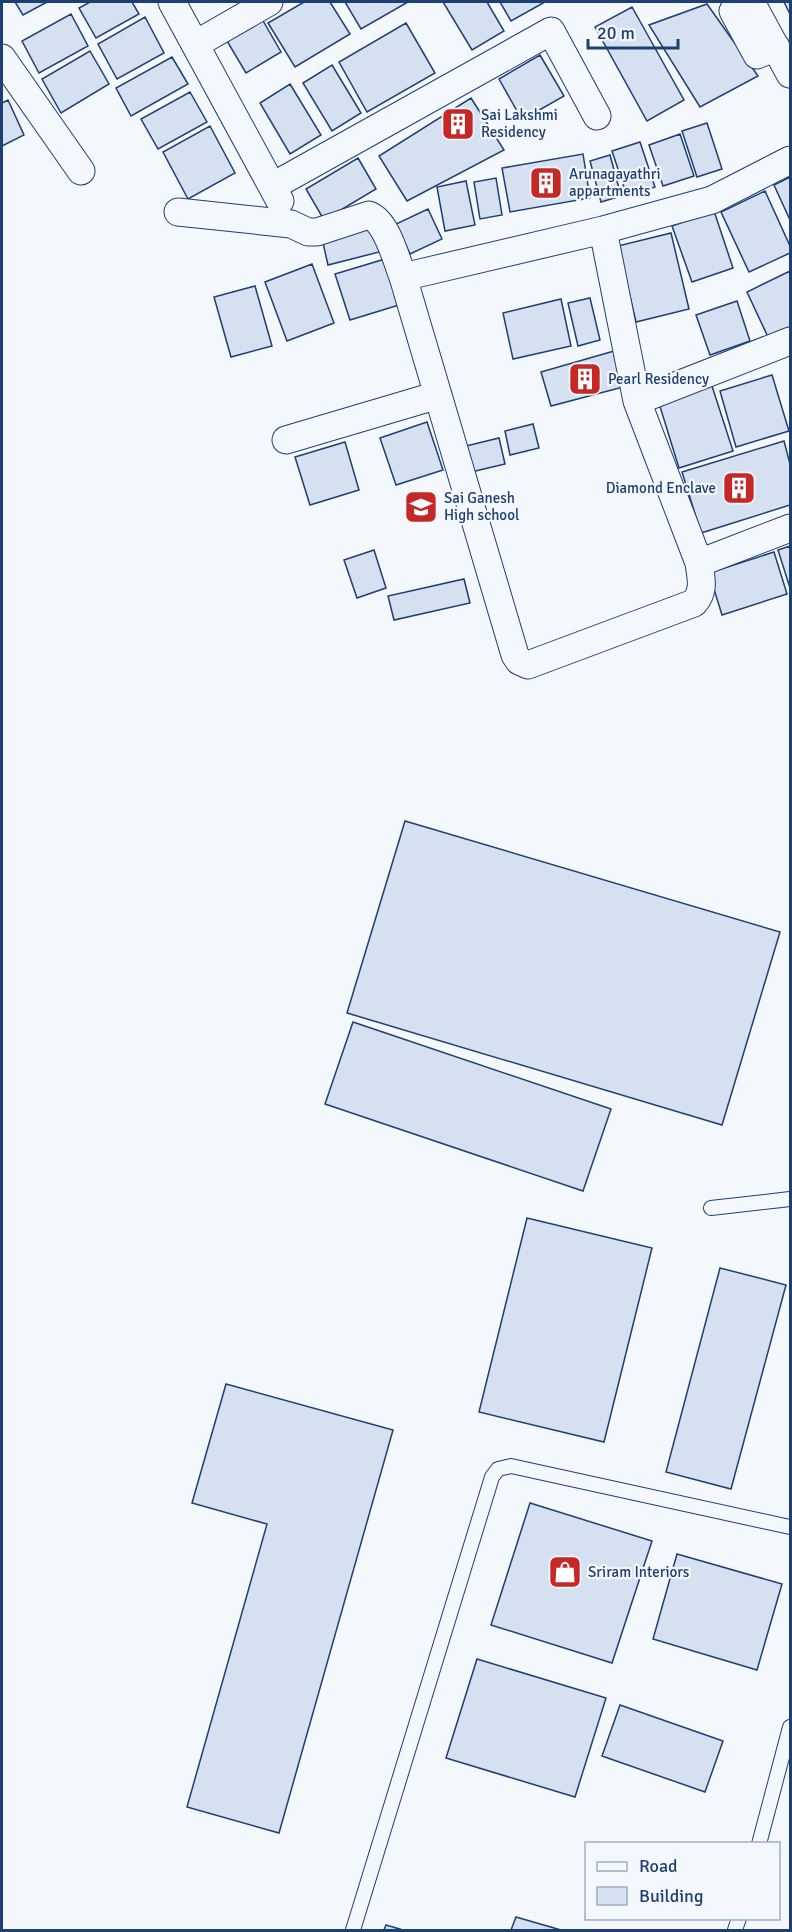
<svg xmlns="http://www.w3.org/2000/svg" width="792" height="1932" font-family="Signika,sans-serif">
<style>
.building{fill:#d5e0f0;stroke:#1d3f73;stroke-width:1.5}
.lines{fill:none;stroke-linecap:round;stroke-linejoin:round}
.service-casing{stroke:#1d3f73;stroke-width:16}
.minor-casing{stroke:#1d3f73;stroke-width:29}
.service{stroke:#f4f7fb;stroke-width:14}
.minor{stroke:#f4f7fb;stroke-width:27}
.labels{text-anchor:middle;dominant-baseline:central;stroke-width:4.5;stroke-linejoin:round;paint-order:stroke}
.poi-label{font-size:15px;fill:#1d3f73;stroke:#f4f7fb;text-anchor:start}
</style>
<rect width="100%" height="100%" fill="#f4f7fb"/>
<!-- building -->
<path class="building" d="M 15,2 L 47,2 L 23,15 Z
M 90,2 L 132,2 L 139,14 L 96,38 L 79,8 Z
M 304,2 L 330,2 L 350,34 L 295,67 L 268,23 Z
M 345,2 L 408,2 L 361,29 Z
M 443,2 L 487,2 L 504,31 L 472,50 Z
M 500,2 L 545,2 L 511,21 Z
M 784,2 L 790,2 L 790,14 Z
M 707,4 L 758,76 L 700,107 L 649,25 Z
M 632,7 L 684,100 L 647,121 L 595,27 Z
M 71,14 L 88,46 L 39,73 L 22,41 Z
M 145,17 L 164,53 L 117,79 L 98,44 Z
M 262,19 L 281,52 L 246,73 L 227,41 Z
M 406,23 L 435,73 L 367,112 L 339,62 Z
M 90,51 L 109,84 L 61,113 L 42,79 Z
M 540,55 L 564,96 L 522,120 L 499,79 Z
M 172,57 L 188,84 L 131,116 L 116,88 Z
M 332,65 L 361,113 L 332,131 L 303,83 Z
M 290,84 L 321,135 L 290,154 L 260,103 Z
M 190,92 L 207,122 L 158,149 L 141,119 Z
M 471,98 L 504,150 L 407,201 L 379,156 Z
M 8,100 L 24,135 L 2,146 L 2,103 Z
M 707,123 L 722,169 L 697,177 L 682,131 Z
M 210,126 L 235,173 L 188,199 L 163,152 Z
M 680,134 L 694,176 L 663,186 L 649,145 Z
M 640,142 L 655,187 L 627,196 L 612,151 Z
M 583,154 L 590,198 L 510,212 L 502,168 Z
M 610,155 L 621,196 L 601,202 L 590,161 Z
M 358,158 L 376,189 L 324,220 L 306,189 Z
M 790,177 L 790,220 L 774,185 Z
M 496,178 L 502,215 L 480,219 L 474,182 Z
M 466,181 L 475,225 L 445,231 L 437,187 Z
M 765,191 L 790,246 L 790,253 L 749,272 L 721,212 Z
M 428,209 L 442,239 L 410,254 L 396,224 Z
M 714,211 L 733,268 L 692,282 L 672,226 Z
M 376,221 L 383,251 L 328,265 L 321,234 Z
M 671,233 L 689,309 L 636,322 L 618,246 Z
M 385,259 L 399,305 L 350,320 L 335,274 Z
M 312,264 L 334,323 L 287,341 L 265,282 Z
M 790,271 L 790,327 L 768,337 L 747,292 Z
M 255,286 L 272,346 L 231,357 L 214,297 Z
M 590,298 L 600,340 L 578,346 L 568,303 Z
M 561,299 L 571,346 L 513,359 L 503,313 Z
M 737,301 L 750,341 L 710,355 L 696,315 Z
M 621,349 L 627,386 L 551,406 L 541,372 Z
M 772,375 L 789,431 L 736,447 L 720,391 Z
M 711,383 L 733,451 L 679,468 L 658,400 Z
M 427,422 L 443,470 L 396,485 L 380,438 Z
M 533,424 L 539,448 L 510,455 L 505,431 Z
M 499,438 L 505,464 L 471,472 L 466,446 Z
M 784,441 L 790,464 L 790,505 L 701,533 L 682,472 Z
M 345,442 L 359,490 L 310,505 L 295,457 Z
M 790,546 L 790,588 L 778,550 Z
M 374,550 L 386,588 L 357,598 L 344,560 Z
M 774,552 L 787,594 L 722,615 L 709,573 Z
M 464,579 L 470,603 L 394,620 L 388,596 Z
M 405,821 L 780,932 L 722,1125 L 347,1013 Z
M 353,1022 L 611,1109 L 583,1191 L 325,1104 Z
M 527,1218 L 652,1248 L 604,1442 L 479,1412 Z
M 720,1268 L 786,1285 L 731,1489 L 666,1472 Z
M 226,1384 L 393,1430 L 279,1833 L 187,1807 L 267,1524 L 192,1503 Z
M 530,1503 L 652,1541 L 612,1663 L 491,1625 Z
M 677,1554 L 782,1584 L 757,1670 L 653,1639 Z
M 477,1659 L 606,1698 L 575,1797 L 446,1758 Z
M 620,1705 L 723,1741 L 705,1792 L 602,1756 Z
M 516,1917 L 561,1930 L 511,1930 Z
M 386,1925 L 403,1930 L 384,1930 Z"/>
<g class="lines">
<!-- service casing -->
<g class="service-casing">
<path id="service" d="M 711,1208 L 790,1199
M 759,1844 L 790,1727
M 353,1930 L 492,1477 L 498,1469 L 511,1466 L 790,1527
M 735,1930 L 739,1918"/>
</g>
<!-- minor casing -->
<g class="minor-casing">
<path id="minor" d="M 172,2 L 280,201
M 751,2 L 790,74
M 733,11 L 757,55 L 776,47
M 196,44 L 269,2
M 2,58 L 81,171
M 273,186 L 551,31 L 597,116
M 178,212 L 291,224 L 308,232 L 317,232 L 369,215 C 387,222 396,259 403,277
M 603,230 L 637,401 L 699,563 L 790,528
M 637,401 L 790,341
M 286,440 L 438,395
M 699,563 C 701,578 705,591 694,603 L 528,665 L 519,661 L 515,655 L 403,277 L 603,230 L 712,200 L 790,160"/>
</g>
<!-- service -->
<use href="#service" class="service"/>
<!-- minor -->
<use href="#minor" class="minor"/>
</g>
<!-- icons -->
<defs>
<g id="building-square" transform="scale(1.725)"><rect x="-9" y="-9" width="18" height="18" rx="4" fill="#c62828" stroke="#f4f7fb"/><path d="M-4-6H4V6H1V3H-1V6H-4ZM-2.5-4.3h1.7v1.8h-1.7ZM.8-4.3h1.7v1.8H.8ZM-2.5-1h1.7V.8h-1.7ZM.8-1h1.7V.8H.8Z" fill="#fff"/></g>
<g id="school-square" transform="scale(1.725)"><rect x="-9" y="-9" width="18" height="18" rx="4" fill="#c62828" stroke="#f4f7fb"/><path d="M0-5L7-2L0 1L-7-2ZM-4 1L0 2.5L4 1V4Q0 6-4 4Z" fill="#fff"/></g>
<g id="shop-square" transform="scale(1.725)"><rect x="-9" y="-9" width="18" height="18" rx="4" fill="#c62828" stroke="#f4f7fb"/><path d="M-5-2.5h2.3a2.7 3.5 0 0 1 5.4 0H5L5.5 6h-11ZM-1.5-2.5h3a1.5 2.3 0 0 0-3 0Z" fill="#fff"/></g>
</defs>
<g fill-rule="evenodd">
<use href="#building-square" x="458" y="124"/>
<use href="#building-square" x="546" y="183"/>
<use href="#building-square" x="585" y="379"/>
<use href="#building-square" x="739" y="488"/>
<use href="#school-square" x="421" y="507"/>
<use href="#shop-square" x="565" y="1572"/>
</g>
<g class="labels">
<!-- poi labels -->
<g class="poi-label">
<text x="481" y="115">Sai Lakshmi<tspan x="481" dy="17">Residency</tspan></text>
<text x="569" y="174">Arunagayathri<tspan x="569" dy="17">appartments</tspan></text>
<text x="608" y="379">Pearl Residency</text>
<text x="716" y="488" text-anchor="end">Diamond Enclave</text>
<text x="444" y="498">Sai Ganesh<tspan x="444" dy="17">High school</tspan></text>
<text x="588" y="1572">Sriram Interiors</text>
</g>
</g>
<!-- border -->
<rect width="792" height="1932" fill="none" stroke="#1d3f73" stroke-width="6"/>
<!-- legend -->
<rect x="585" y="1842" width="195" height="78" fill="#f4f7fb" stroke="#9eadc5" stroke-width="1.5"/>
<rect x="597" y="1862" width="30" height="9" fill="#f4f7fb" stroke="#9eadc5" stroke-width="1.5"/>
<text x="639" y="1872" font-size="18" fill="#1d3f73">Road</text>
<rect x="597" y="1887" width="30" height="18" fill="#d5e0f0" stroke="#9eadc5" stroke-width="1.5"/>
<text x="639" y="1902" font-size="18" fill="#1d3f73">Building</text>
<!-- scale -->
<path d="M588 39v9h90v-9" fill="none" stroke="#1d3f73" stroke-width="3"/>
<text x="597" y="39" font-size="18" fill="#1d3f73" stroke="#f4f7fb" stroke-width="4.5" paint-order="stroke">20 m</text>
</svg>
